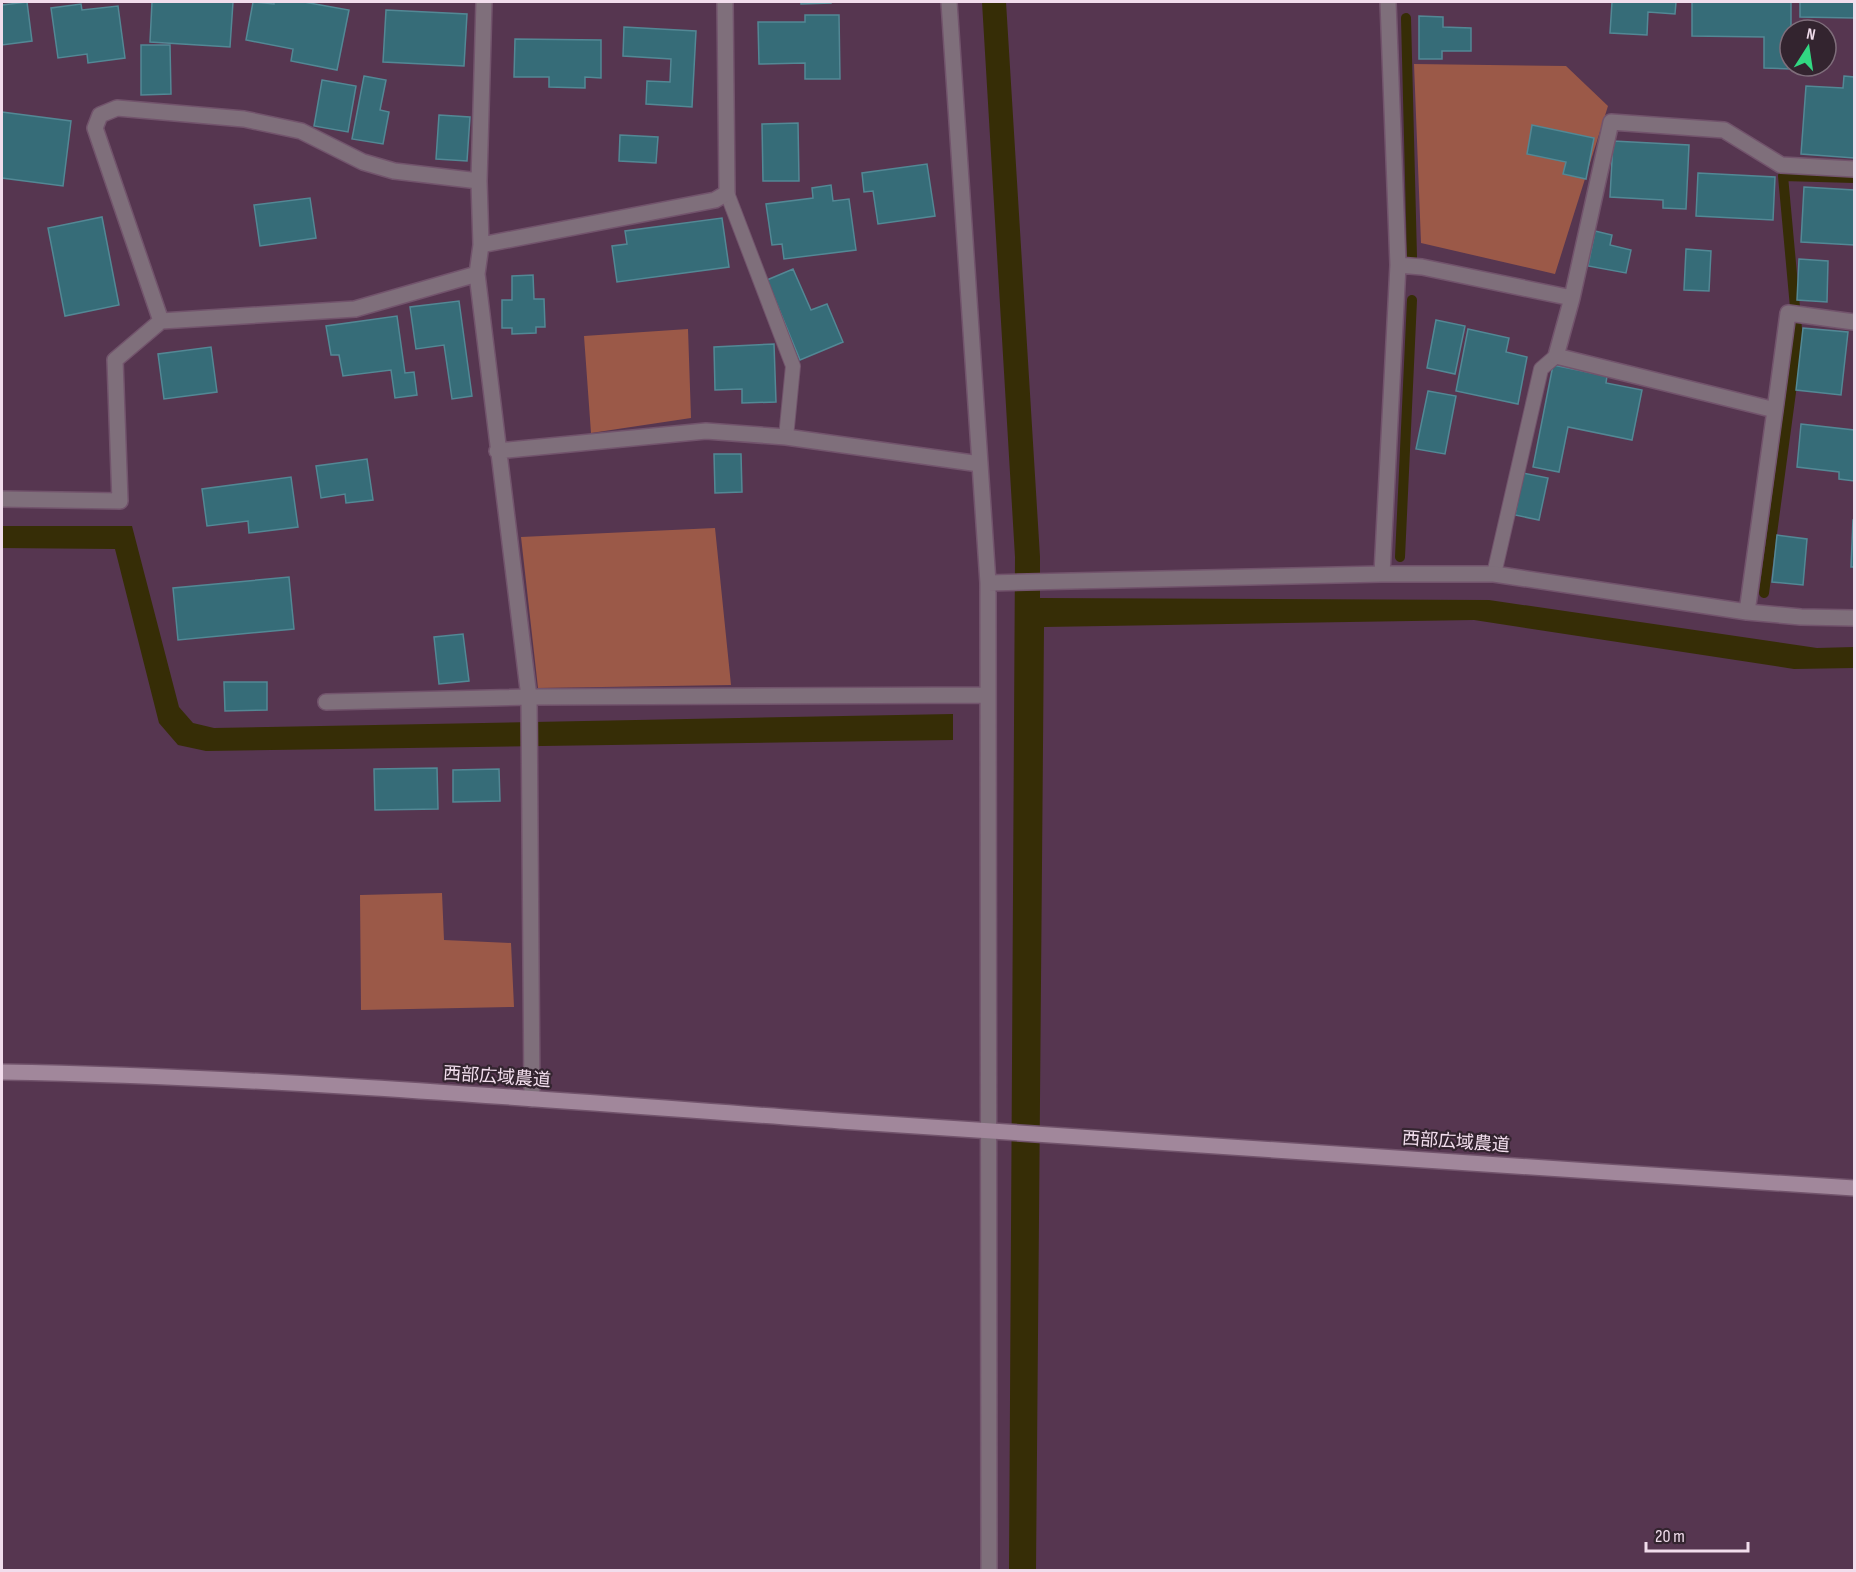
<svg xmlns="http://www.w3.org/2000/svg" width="1856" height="1572" font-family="'Sofia Sans Condensed','Noto Sans JP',sans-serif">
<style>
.green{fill:#9b5948}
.water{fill:#362d06}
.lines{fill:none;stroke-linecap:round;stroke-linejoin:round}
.stream{stroke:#362d06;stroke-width:10}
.building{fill:#366c78;stroke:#538895;stroke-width:1.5}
.lane-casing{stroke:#72546c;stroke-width:16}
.street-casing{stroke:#72546c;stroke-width:18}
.secondary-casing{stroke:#72546c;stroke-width:18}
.lane{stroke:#7f6f7b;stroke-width:14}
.street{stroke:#7f6f7b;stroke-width:15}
.secondary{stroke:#a1879b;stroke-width:15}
.labels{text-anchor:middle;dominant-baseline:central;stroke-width:4.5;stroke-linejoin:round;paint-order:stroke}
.street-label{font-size:18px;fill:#f1ddec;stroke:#33242f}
</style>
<rect width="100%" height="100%" fill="#563650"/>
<!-- green -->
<path class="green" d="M 1414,64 L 1566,66 L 1608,106 L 1555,274 L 1421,243 Z
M 688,329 L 691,418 L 591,433 L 584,336 Z
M 715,528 L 731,685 L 538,688 L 521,537 Z
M 442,893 L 444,940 L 511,943 L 514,1007 L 361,1010 L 360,895 Z"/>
<!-- water -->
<path class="water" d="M 982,2 L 1006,2 L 1040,557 L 1040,598 L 1489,600 L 1817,648 L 1854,647 L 1854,668 L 1794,669 L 1474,620 L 1044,627 L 1036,1570 L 1009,1570 L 1015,557 Z
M 2,526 L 132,526 L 179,707 L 193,723 L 214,728 L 953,714 L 953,740 L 206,751 L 178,745 L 159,723 L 115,549 L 2,548 Z"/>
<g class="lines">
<!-- stream -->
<path class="stream" d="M 1406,18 L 1412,257
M 1400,557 L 1412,300
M 1764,593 L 1798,340 L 1783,176 L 1854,178"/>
</g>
<!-- building -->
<path class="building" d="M 27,2 L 32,41 L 2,45 L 2,5 Z
M 152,2 L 233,2 L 230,47 L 150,42 Z
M 253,2 L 274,4 L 274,2 L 304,2 L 349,10 L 337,70 L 291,61 L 293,49 L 246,40 Z
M 801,2 L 831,2 L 831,3 L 801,4 Z
M 1612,2 L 1676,2 L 1675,14 L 1648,12 L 1647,35 L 1610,33 Z
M 1692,2 L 1791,2 L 1791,69 L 1764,68 L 1764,37 L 1692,36 Z
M 1800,2 L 1854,2 L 1854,18 L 1800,17 Z
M 81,4 L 82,10 L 118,6 L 125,58 L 88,63 L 87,54 L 58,58 L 51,8 Z
M 386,10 L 467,14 L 464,66 L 383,62 Z
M 805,15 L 839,15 L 840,79 L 805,79 L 805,63 L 759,64 L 758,22 L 805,22 Z
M 1419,16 L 1443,17 L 1443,27 L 1471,28 L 1471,51 L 1442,51 L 1442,59 L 1419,59 Z
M 624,27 L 696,31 L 692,107 L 646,104 L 647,81 L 670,82 L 671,59 L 623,56 Z
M 515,39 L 601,40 L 601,78 L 585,77 L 585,88 L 549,87 L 549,77 L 514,77 Z
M 141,45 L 170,45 L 171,94 L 141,95 Z
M 364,76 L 386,80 L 380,110 L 389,112 L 383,144 L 352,139 Z
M 1844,76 L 1854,77 L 1854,158 L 1801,154 L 1806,86 L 1843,88 Z
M 322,80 L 356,86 L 348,132 L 314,126 Z
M 2,112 L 71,121 L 63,186 L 2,178 Z
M 439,115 L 470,117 L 467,161 L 436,159 Z
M 798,123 L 799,181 L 763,181 L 762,124 Z
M 1532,125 L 1594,138 L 1586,179 L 1563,174 L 1566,162 L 1527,154 Z
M 620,135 L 658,137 L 656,163 L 619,161 Z
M 1613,141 L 1689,145 L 1686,209 L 1663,208 L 1663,200 L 1610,197 Z
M 927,164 L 935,216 L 878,224 L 873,191 L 864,192 L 862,173 Z
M 1698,173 L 1775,177 L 1773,220 L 1696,216 Z
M 831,185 L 833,201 L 849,199 L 856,250 L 784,259 L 782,244 L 772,245 L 766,204 L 813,198 L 812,188 Z
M 1804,187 L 1854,190 L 1854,245 L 1801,242 Z
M 310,198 L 316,238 L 260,246 L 254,205 Z
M 102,217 L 119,305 L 65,316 L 48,228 Z
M 722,218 L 729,267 L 617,282 L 612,246 L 627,244 L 625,231 Z
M 1595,231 L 1612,235 L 1610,245 L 1631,250 L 1626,273 L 1588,266 Z
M 1686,249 L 1711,251 L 1709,291 L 1684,290 Z
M 1799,259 L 1828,261 L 1827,302 L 1797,300 Z
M 793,269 L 811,310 L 827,304 L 843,342 L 800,360 L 767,280 Z
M 533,275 L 534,299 L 544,299 L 545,327 L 536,327 L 536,333 L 512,334 L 512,328 L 502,328 L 502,300 L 512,300 L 512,276 Z
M 459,301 L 472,396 L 452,399 L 444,345 L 416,349 L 410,307 Z
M 397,316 L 405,373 L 414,372 L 417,395 L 395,398 L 391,370 L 343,376 L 339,355 L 331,355 L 326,326 Z
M 1436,320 L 1465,326 L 1455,374 L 1427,368 Z
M 1803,328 L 1848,332 L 1841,395 L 1796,390 Z
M 1468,329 L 1509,338 L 1506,352 L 1527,357 L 1518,404 L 1456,391 Z
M 774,344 L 776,402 L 742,403 L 742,389 L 715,390 L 714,347 Z
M 211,347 L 217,392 L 164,399 L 158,354 Z
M 1553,365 L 1607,376 L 1606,383 L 1642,390 L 1632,440 L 1568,427 L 1559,472 L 1533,467 Z
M 1428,391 L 1456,396 L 1445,454 L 1416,449 Z
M 1801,424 L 1854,430 L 1854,481 L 1839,479 L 1839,472 L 1797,467 Z
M 714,454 L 741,454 L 742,492 L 715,493 Z
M 367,459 L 373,500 L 346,503 L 345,494 L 321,498 L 316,466 Z
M 1523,473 L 1548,478 L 1539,520 L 1515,515 Z
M 291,477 L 298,527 L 249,533 L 248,521 L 207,526 L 202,489 Z
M 1853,520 L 1854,520 L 1854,567 L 1851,567 Z
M 1777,535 L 1807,539 L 1803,585 L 1772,582 Z
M 289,577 L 294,629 L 178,640 L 173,588 Z
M 463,634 L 469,681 L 439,684 L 434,637 Z
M 224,682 L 267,682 L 267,710 L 225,711 Z
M 437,768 L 438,809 L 375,810 L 374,769 Z
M 499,769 L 500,801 L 453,802 L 453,770 Z"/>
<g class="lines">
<!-- lane casing -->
<g class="lane-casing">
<path id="lane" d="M 727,193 L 793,366 L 786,437
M 1494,574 L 1541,369 L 1556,356"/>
</g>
<!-- street casing -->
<g class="street-casing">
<path id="street" d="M 484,2 L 479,181 L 481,245 L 477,274 L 529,697 L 532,1099
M 949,2 L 988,583 L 989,1570
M 481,245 L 715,200 L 727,193 L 725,2
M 1398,265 L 1422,267 L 1572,298 L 1611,122 L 1724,130 L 1781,165 L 1854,169
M 1572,298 L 1556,356 L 1775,410 L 1747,612
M 161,321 L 355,309 L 477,274
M 1775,410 L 1788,313 L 1854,322
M 497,451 L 706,431 L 786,437 L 980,464
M 2,499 L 120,501 L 115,360 L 161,321 L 95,128 L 100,115 L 117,108 L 244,119 L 301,131 L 363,162 L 394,171 L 479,181
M 1382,574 L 1398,265 L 1388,2
M 988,583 L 1382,574 L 1494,574 L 1747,612 L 1801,617 L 1854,618
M 326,702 L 529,697 L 988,695"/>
</g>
<!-- secondary casing -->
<g class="secondary-casing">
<path id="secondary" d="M 2,1072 C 282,1077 560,1101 840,1121 C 1178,1145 1516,1166 1854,1188"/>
</g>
<!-- lane -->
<use href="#lane" class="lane"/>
<!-- street -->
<use href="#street" class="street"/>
<!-- secondary -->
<use href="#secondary" class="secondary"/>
</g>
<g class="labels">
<!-- street labels -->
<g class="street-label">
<text transform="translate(497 1077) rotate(4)">西部広域農道</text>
<text transform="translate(1456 1142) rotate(4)">西部広域農道</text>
</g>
</g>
<!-- border -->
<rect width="1856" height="1572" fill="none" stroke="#f1ddec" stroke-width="6"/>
<!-- north arrow -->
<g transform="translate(1808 48) rotate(12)"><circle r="28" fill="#33242f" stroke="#7f6e7b" stroke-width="1.5"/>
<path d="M0-4.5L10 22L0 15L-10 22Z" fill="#32d882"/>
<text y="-9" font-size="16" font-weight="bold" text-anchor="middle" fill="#f1ddec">N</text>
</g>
<!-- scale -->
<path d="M1646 1542v9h102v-9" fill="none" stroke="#f1ddec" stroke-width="3"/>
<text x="1655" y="1542" font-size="18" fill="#f1ddec" stroke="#33242f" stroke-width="4.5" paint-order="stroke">20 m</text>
</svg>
